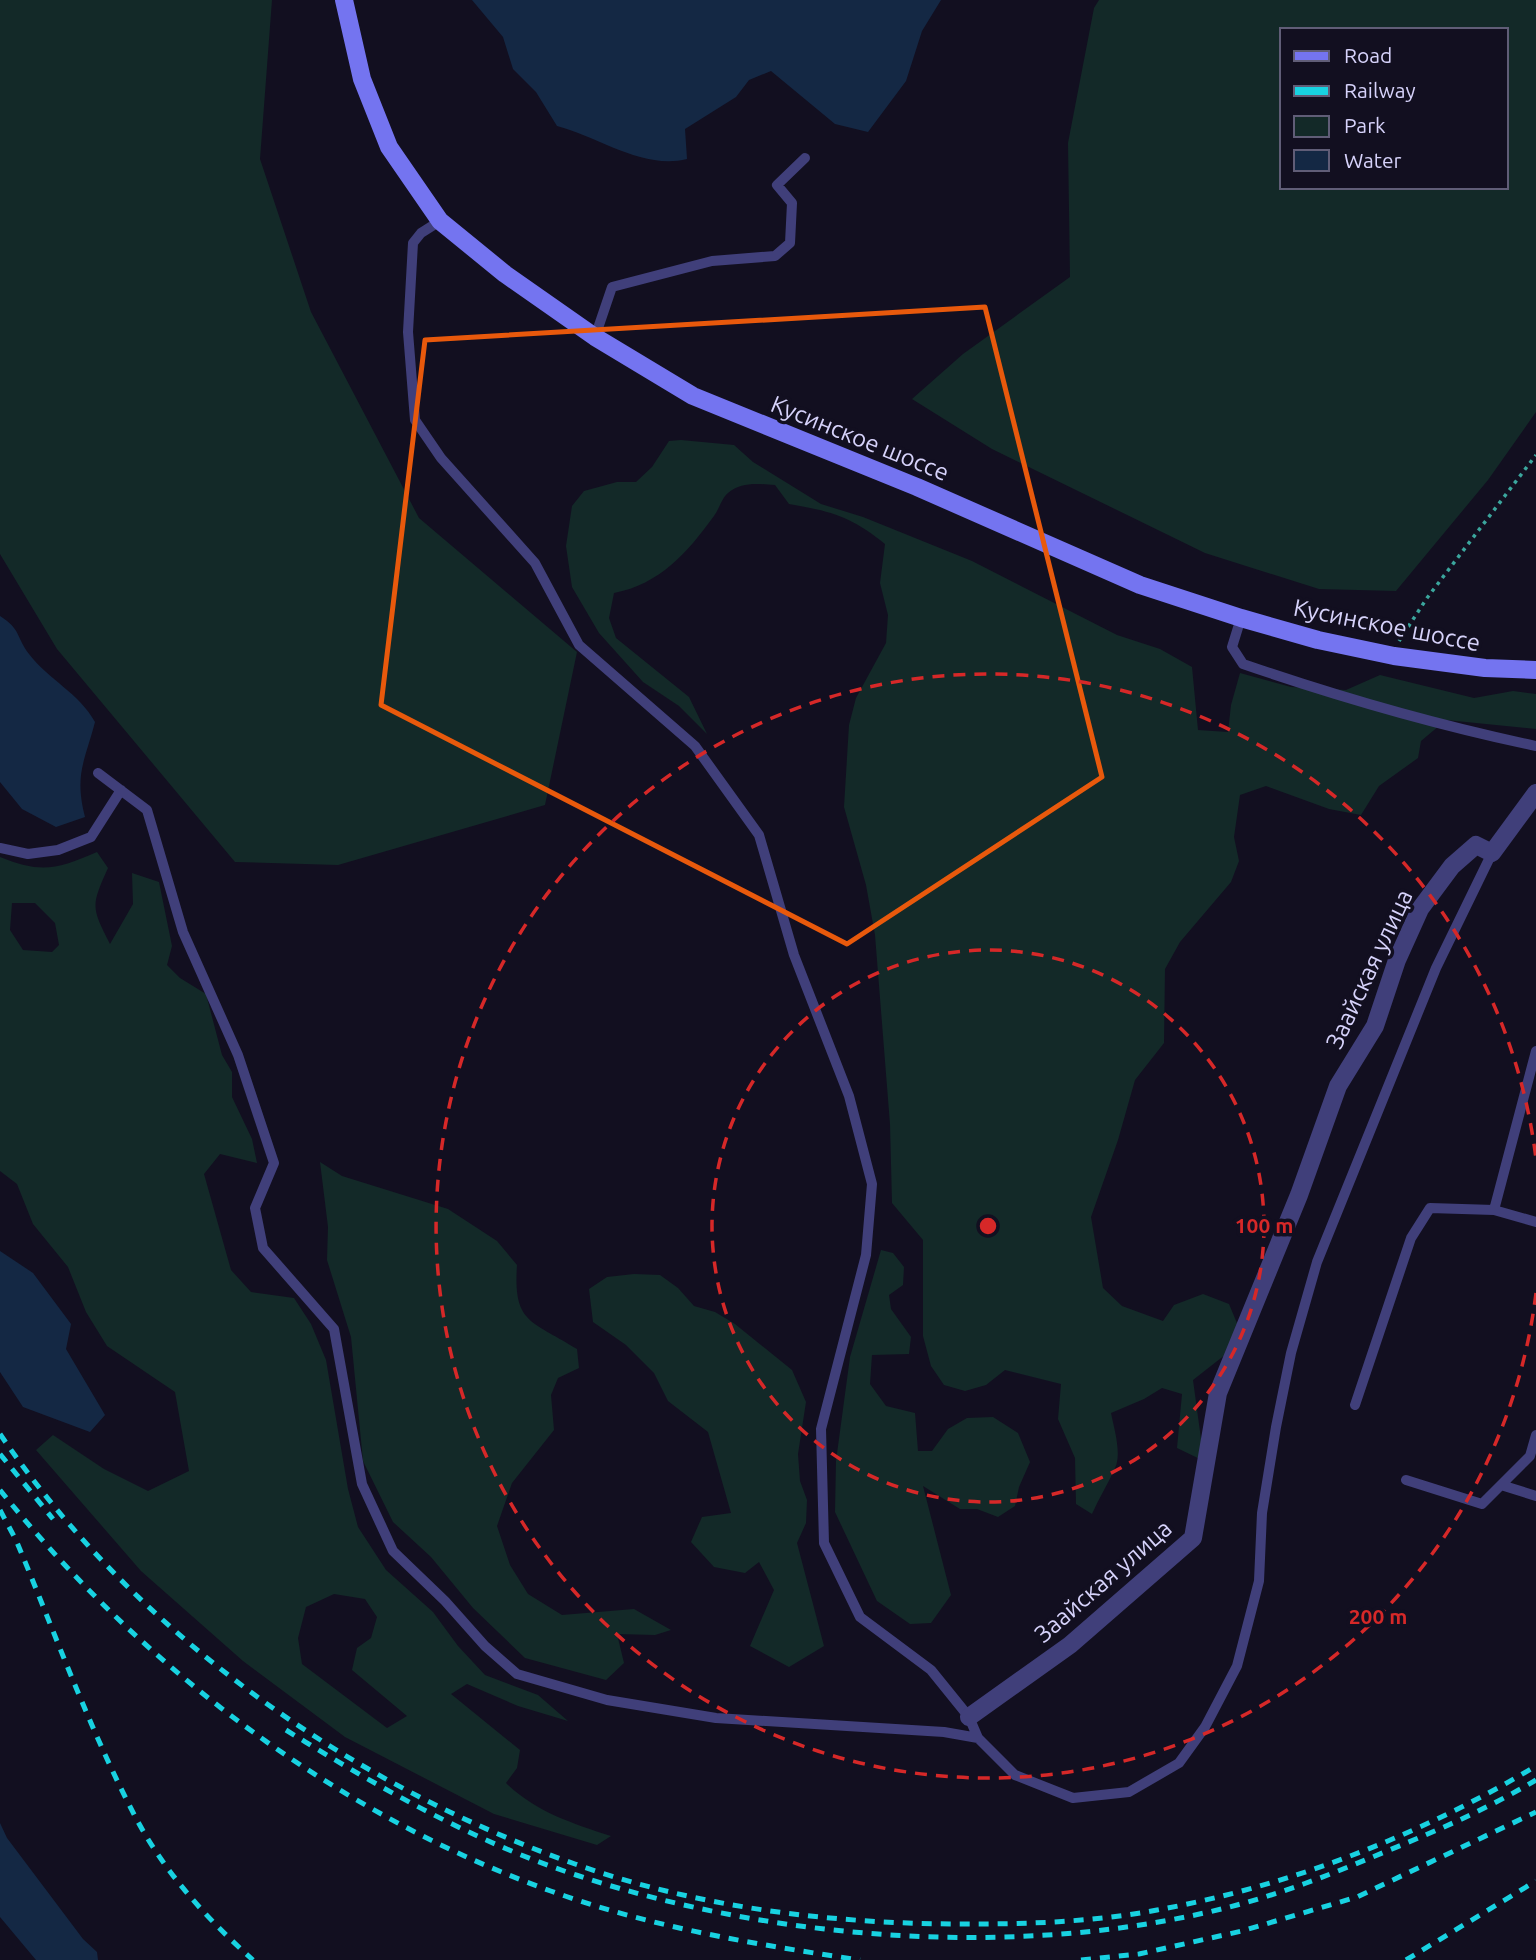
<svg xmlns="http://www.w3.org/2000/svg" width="1536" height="1960" font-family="Ubuntu,sans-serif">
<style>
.green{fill:#132928;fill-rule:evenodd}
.water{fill:#142844}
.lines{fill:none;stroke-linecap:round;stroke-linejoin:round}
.path{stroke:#3ba69d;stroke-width:3.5;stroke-dasharray:3.5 5;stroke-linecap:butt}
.lane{stroke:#403f7a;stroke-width:10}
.street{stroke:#403f7a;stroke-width:18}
.secondary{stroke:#7474f0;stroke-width:18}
.rail{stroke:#18d2e1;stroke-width:5;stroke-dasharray:10 9;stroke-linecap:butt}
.marked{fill:none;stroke:#e8590c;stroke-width:5;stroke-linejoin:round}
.ring{fill:none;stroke:#d62828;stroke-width:3.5;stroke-dasharray:12 9}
.labels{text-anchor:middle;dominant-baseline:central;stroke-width:7;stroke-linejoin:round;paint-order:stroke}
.street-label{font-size:24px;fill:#d6d2fa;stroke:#120f20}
.centre{fill:#d62828;stroke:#120f20;stroke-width:3.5}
.ring-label{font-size:21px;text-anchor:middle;font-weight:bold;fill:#d62828;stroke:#120f20;stroke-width:7;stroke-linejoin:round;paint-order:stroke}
</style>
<rect width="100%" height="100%" fill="#120f20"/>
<!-- green -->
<path class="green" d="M 0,0 L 272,0 L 260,159 L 311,312 L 419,518 L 577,652 L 545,805 L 338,865 L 235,862 L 57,649 L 0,554 Z
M 1099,0 L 1536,0 L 1536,412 L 1488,480 L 1396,591 L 1319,589 L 1205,553 L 992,449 L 912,399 L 963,354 L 1070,277 L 1068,143 L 1094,8 ZM 1282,30 L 1506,30 L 1506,187 L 1282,187 Z
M 681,440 L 734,445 L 753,462 L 821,504 L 863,517 L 972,561 L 1117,635 L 1160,649 L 1192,667 L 1198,730 L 1228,732 L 1231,705 L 1240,673 L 1291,687 L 1346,690 L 1380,675 L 1474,698 L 1513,691 L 1536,694 L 1536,729 L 1446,720 L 1421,741 L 1418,758 L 1379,786 L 1361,815 L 1329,809 L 1266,786 L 1240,795 L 1234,837 L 1239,861 L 1231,882 L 1180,942 L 1165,969 L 1164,1043 L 1135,1080 L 1118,1140 L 1091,1217 L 1103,1288 L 1122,1306 L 1163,1321 L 1174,1305 L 1203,1294 L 1229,1304 L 1244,1340 L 1193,1380 L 1204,1461 L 1177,1448 L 1182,1394 L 1162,1388 L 1144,1399 L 1111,1413 C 1114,1428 1122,1454 1115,1468 C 1108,1484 1099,1498 1092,1514 L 1076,1504 L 1075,1458 L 1058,1419 L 1061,1384 L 1005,1370 L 986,1385 L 965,1391 L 944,1385 L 931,1366 L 923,1336 L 923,1240 L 892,1203 L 890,1124 L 875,935 L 866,885 L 844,807 L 849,725 L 856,698 L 886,643 L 888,615 L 880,583 L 885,544 C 852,517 831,511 789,504 L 775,485 C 759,484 742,481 728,493 C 722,498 719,509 714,516 C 687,553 660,584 614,593 L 609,618 L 616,638 L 689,697 L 707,734 L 679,706 L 643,682 L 599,633 L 572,587 L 566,546 L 572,506 L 584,491 L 617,482 L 636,482 L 652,467 L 669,441 Z
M 97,852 L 108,868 C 91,906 91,907 110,944 L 133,904 L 132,873 L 159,882 L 172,946 L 167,965 L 180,978 L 206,994 L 222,1055 L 232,1072 L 232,1097 L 252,1139 L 257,1163 L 220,1154 L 204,1174 L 231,1270 L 251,1292 L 294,1298 L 311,1324 L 326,1360 L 348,1489 L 358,1527 L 386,1570 L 433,1612 L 458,1646 L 485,1675 L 538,1695 L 568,1721 L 518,1706 L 467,1684 L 451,1694 L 520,1750 L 517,1768 L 506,1783 C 536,1812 572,1823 611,1836 L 597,1845 L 494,1814 L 345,1737 L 243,1661 L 141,1571 L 36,1450 L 53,1435 L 104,1469 L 148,1491 L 189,1471 L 175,1392 L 107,1346 L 86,1312 L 68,1267 L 33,1224 L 17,1184 L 0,1171 L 0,857 C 42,874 57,869 97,852 ZM 12,903 L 35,903 L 55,923 L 59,945 L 52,952 L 23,950 L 10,930 ZM 334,1594 L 365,1599 L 377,1617 L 371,1638 L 357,1648 L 352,1670 L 407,1716 L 387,1728 L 302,1664 L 298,1638 L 306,1607 Z
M 320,1162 L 342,1176 L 448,1209 L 497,1241 L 517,1265 C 513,1324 531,1320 577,1349 L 579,1368 L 558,1378 L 551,1395 L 554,1430 L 512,1483 L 497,1526 L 510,1565 L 528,1594 L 562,1615 L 634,1609 L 671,1630 L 655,1635 L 617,1634 L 624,1663 L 606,1680 L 525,1658 L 473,1608 L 431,1557 L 393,1522 L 363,1461 L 351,1337 L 327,1260 L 328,1227 Z
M 881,1250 L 893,1253 L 904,1267 L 903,1285 L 889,1295 L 891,1309 L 911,1337 L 909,1354 L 872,1355 L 870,1384 L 886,1406 L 915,1413 L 918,1451 L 932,1451 L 948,1429 L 967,1418 L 993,1417 L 1018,1433 L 1030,1462 L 1019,1487 L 1015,1506 L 998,1517 L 977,1509 L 960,1509 L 923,1486 L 951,1595 L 931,1623 L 910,1624 L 877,1601 L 835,1512 L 836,1461 L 850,1357 Z
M 634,1274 L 660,1275 L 678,1288 L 694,1306 L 715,1312 L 735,1324 L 792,1370 L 806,1402 L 798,1454 L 800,1481 L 807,1500 L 806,1523 L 797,1543 L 824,1646 L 789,1667 L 750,1646 L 774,1590 L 759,1562 L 745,1573 L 714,1567 L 691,1542 L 702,1517 L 731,1513 L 708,1432 L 668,1401 L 654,1373 L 626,1345 L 593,1322 L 589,1289 L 607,1277 Z"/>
<!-- water -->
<path class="water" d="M 472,0 L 941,0 L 922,31 L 906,81 L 868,132 L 835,124 L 771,71 L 749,80 L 736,97 L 685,129 L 687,159 C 643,170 599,137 557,126 L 536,92 L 513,69 L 503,37 Z
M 0,616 C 21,629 16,637 29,654 C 49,680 79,693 95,722 C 85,761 74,774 85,817 L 56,827 L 22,809 L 0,782 Z
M 0,1251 L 33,1273 L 71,1324 L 66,1349 L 105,1415 L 90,1432 L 23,1407 L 0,1372 Z
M 0,1823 L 7,1838 L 83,1939 L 97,1952 L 98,1960 L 36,1960 L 0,1917 Z"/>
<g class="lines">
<!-- path -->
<path class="path" d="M 1399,641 L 1427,598 L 1536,455"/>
<!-- lane -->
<path class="lane" d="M 440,221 L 421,233 L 413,243 L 408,332 L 415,420 L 441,458 L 535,563 L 579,645 L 695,746 L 759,835 L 794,955 L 849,1096 L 872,1184 L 866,1255 L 821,1429 L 824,1543 L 860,1617 L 931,1670 L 969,1717 L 978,1738 L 1015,1775 L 1073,1798 L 1129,1792 L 1179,1763 L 1205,1727 L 1237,1666 L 1259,1581 L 1262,1513 L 1276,1427 L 1291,1353 L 1317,1262 L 1436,968 L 1492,853
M 595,337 L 612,287 L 712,261 L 775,256 L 790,243 L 792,203 L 777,185 L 805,158
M 1241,618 L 1232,647 L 1243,664 C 1339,697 1436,725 1536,746
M 98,773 L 147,810 L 183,932 L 238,1055 L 274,1163 L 255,1208 L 263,1248 L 334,1329 L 362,1484 L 393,1551 L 445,1601 L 485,1646 L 517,1674 L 607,1700 L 716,1718 L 944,1732 L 978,1738
M 0,848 L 28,854 L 58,850 L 91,837 L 121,790
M 1494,1210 L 1536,1222
M 1355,1405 L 1411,1238 L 1430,1208 L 1494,1210 L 1536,1051
M 1406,1480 L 1482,1504 L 1530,1456 L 1536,1435
M 1501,1485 L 1536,1496"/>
<!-- street -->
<path class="street" d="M 969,1717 L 1070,1645 L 1193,1538 L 1218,1393 L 1299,1195 L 1338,1086 L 1375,1026 L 1397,960 L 1420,909 L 1452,866 L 1476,845 L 1492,853 L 1536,793"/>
<!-- secondary -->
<path class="secondary" d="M 344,0 L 362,79 L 389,147 L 440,221 L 505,274 L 595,337 L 693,396 L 917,487 L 1140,585 L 1241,618 L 1318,640 L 1394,656 L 1485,668 L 1536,670"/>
<!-- rail -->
<path class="rail" d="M 0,1434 C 136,1634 348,1784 575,1864 C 702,1909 841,1925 976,1924 C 1036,1924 1098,1921 1157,1910 C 1290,1886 1421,1835 1536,1766
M 0,1454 L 53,1519
M 0,1490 C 146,1672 343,1820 565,1896 C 661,1929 760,1945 860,1960
M 0,1510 L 16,1540 C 55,1633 90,1731 137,1820 C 166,1874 208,1920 253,1960
M 286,1730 C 378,1787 472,1841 576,1875 C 779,1942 1029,1960 1237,1905 C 1289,1891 1337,1872 1387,1851 C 1441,1829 1485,1810 1536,1780
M 1081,1960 L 1139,1954 L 1242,1931 L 1357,1897 L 1536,1812
M 1406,1960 L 1536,1881"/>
</g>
<!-- marked area -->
<path class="marked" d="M 985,307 L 1102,777 L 847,944 L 381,705 L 425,340 Z"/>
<!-- distance rings -->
<g class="ring">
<circle cx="988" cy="1226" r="276"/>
<path d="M1536 1293A552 552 0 1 1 1536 1159"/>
</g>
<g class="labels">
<!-- street labels -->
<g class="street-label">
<text transform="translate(860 438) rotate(22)">Кусинское шоссе</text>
<text transform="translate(1387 625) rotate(11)">Кусинское шоссе</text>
<text transform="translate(1369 969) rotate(-65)">Заайская улица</text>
<text transform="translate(1103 1581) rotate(-41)">Заайская улица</text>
</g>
</g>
<circle cx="988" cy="1226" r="10" class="centre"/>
<g class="ring-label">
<text x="1264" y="1233">100 m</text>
<text x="1378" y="1624">200 m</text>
</g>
<!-- legend -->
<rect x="1280" y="28" width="228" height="161" fill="#120f20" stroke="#605d77" stroke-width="2"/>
<rect x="1294" y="51" width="35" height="10" fill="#7474f0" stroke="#605d77" stroke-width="2"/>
<text x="1344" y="63" font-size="21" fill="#d6d2fa">Road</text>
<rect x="1294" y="86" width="35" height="10" fill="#18d2e1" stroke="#605d77" stroke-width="2"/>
<text x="1344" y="98" font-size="21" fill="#d6d2fa">Railway</text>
<rect x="1294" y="116" width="35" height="21" fill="#132928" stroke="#605d77" stroke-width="2"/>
<text x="1344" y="133" font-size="21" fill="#d6d2fa">Park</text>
<rect x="1294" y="150" width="35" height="21" fill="#142844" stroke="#605d77" stroke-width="2"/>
<text x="1344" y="168" font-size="21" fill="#d6d2fa">Water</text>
</svg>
